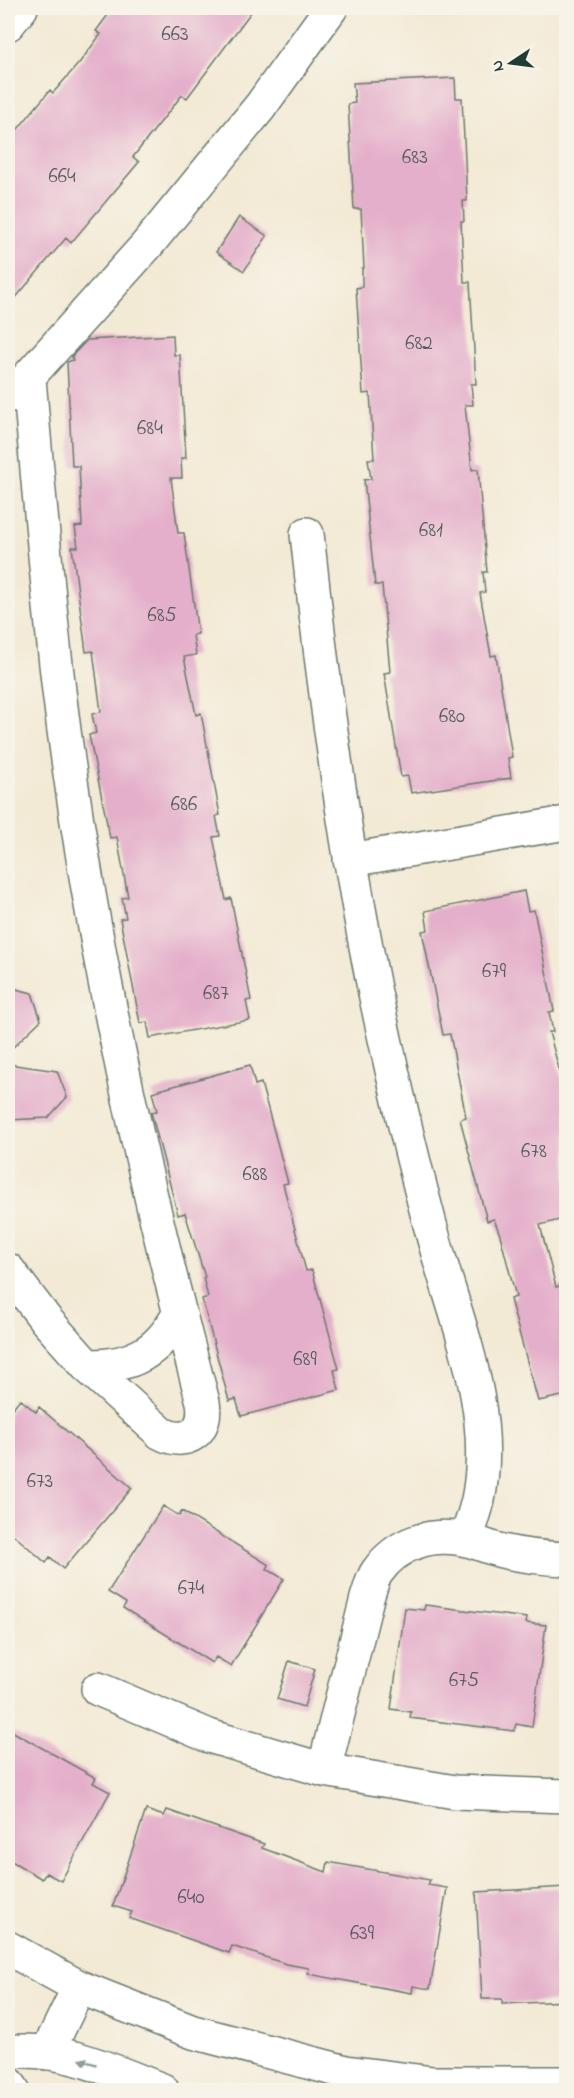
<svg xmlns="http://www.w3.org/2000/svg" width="574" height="2098" font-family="'Indie Flower',sans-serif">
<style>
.building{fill:#e4afca}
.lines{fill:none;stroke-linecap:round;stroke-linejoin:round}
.street-casing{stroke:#697a6c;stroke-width:36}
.secondary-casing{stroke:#697a6c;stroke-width:36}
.street{stroke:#fff;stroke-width:33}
.secondary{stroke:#fff;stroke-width:33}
.oneway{fill:#8f9e9a}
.labels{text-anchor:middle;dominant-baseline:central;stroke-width:4.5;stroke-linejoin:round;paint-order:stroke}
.number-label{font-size:21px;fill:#505a5a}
</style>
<rect width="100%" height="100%" fill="#f7f3e8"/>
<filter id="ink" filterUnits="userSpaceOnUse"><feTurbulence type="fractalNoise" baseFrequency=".0167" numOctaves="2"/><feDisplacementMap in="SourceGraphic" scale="12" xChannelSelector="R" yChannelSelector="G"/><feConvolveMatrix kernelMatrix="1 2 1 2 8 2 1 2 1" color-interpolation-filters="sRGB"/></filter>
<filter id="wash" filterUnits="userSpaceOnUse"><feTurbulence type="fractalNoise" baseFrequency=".008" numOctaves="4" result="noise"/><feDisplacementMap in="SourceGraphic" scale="24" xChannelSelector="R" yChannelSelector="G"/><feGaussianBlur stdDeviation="1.35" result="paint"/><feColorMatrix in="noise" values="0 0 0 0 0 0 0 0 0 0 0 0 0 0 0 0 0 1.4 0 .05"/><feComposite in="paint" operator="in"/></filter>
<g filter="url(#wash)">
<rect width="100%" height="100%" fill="#f3ead5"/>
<g id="blocks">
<!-- building -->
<path class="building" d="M 113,8 L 254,8 L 187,98 L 182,95 L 133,157 L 139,162 L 71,243 L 66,238 L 8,307 L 8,141 L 50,90 L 53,93 L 80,62 L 101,34 L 96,31 Z
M 455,78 L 456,98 L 462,98 L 467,201 L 463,201 L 464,221 L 461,221 L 464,282 L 470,282 L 476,384 L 471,384 L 473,405 L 465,405 L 472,470 L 478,469 L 487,572 L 483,572 L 485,592 L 480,593 L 491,656 L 496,655 L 512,757 L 508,758 L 511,778 L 411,793 L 408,776 L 401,777 L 384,673 L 390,672 L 382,585 L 375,585 L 364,480 L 371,479 L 368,459 L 374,459 L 370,393 L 363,394 L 356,288 L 362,287 L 362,268 L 364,268 L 361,209 L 354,209 L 348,104 L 355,103 L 353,83 Z
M 239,217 L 267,236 L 244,271 L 216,252 Z
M 173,335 L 174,355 L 180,355 L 186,458 L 181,458 L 182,478 L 171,478 L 178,533 L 184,533 L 198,634 L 193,635 L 196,655 L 184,657 L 196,715 L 201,713 L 220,815 L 216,816 L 220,836 L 213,837 L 226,900 L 231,898 L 251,1000 L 246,1001 L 250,1020 L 150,1038 L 147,1022 L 140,1023 L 120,919 L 126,918 L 122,898 L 128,897 L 117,837 L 110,838 L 89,735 L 96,733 L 92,714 L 101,712 L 93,651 L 86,652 L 72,547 L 78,547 L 75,527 L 82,526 L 79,466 L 72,466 L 67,362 L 73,360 L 72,356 L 87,340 Z
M 524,891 L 528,911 L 534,910 L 554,1011 L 549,1012 L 553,1032 L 549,1032 L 567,1099 L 567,1218 L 540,1225 L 556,1287 L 567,1284 L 567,1395 L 538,1401 L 510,1299 L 516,1297 L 500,1235 L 494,1219 L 487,1221 L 460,1119 L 466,1117 L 450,1034 L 443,1035 L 422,931 L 428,930 L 425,911 Z
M 8,987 L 32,993 L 41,1020 L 8,1052 Z
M 8,1064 L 57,1071 L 67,1097 L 48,1118 L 8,1120 Z
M 250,1065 L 255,1085 L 261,1083 L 288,1183 L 283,1184 L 301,1252 L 306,1271 L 312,1270 L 339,1369 L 334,1370 L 339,1390 L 241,1416 L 236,1399 L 229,1401 L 202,1299 L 208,1297 L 203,1278 L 205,1277 L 185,1213 L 178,1215 L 151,1112 L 157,1111 L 152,1092 Z
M 20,1399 L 36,1412 L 39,1407 L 132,1488 L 63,1569 L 50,1557 L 46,1563 L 8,1530 L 8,1414 Z
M 163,1506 L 179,1516 L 182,1511 L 269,1565 L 267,1569 L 284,1579 L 231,1666 L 216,1657 L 212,1663 L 123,1608 L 126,1603 L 108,1592 Z
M 425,1605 L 527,1618 L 526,1623 L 546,1625 L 532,1727 L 516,1724 L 514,1731 L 410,1718 L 411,1712 L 391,1709 L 405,1608 L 424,1610 Z
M 289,1661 L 315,1669 L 304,1707 L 277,1699 Z
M 8,1729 L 96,1778 L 93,1783 L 110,1792 L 61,1881 L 46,1873 L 42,1879 L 8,1859 Z
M 146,1810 L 164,1816 L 167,1810 L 207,1824 L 264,1844 L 262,1848 L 326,1872 L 328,1862 L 430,1880 L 428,1885 L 447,1888 L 430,1989 L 413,1986 L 412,1993 L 308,1974 L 309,1968 L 286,1964 L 232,1946 L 229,1953 L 129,1918 L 132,1912 L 113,1906 Z
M 567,1887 L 567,2001 L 502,2004 L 502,1999 L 482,1999 L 476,1892 Z"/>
</g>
</g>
<g filter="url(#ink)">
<use href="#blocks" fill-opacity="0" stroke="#697a6c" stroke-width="1.5"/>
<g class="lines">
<!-- street casing -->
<g class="street-casing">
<path id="street" d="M 8,24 L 21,8
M 12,395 L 147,245 L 260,107 L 331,8
M 307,534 C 323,686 344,838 374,988 C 392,1073 412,1159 435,1243 C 458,1326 496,1413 478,1500 C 475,1513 470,1527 466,1540
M 350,860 L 566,823
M 8,1270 L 46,1320 L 87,1366 L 161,1433 C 187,1447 208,1431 203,1402 C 140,1169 88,931 59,691 C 47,587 38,483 29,379
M 87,1366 C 131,1367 158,1353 179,1314
M 98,1689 L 209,1736 L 324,1770 L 455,1792 L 566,1796
M 324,1770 L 367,1598 C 370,1590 372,1579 377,1572 C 398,1542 432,1532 467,1540 C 479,1543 490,1548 502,1551 C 523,1556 545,1558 566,1559
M 8,1948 L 79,1987 L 193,2032 L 346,2072 L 433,2083 L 566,2083
M 47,2053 L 79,1987
M 8,2083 L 13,2090"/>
</g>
<!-- secondary casing -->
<g class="secondary-casing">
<path id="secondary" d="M 8,2052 C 62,2046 113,2071 162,2090"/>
</g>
<!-- street -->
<use href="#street" class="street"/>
<!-- secondary -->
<use href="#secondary" class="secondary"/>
</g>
<!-- one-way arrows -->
<defs><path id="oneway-solid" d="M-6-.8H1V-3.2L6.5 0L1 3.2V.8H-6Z" transform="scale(1.5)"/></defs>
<use class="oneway" href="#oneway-solid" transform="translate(88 2062) rotate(-163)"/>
</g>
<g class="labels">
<!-- number labels -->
<g class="number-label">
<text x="175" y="35">663</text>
<text x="415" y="158">683</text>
<text x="62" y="177">664</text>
<text x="419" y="344">682</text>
<text x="150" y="429">684</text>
<text x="431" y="531">681</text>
<text x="162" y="616">685</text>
<text x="452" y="717">680</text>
<text x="184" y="805">686</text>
<text x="494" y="972">679</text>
<text x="216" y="994">687</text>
<text x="534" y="1152">678</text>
<text x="255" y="1175">688</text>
<text x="305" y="1360">689</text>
<text x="40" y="1482">673</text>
<text x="191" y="1589">674</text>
<text x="464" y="1681">675</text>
<text x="191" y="1898">640</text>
<text x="362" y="1934">639</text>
</g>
</g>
<!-- margin -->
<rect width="574" height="2098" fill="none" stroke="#f7f3e8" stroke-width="30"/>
<!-- north arrow -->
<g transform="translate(511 63) rotate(257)" stroke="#f7f3e8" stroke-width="4.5" paint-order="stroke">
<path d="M0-4.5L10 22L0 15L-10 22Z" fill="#1f3d34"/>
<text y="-9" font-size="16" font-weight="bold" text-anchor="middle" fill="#1f3d34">N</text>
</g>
</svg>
